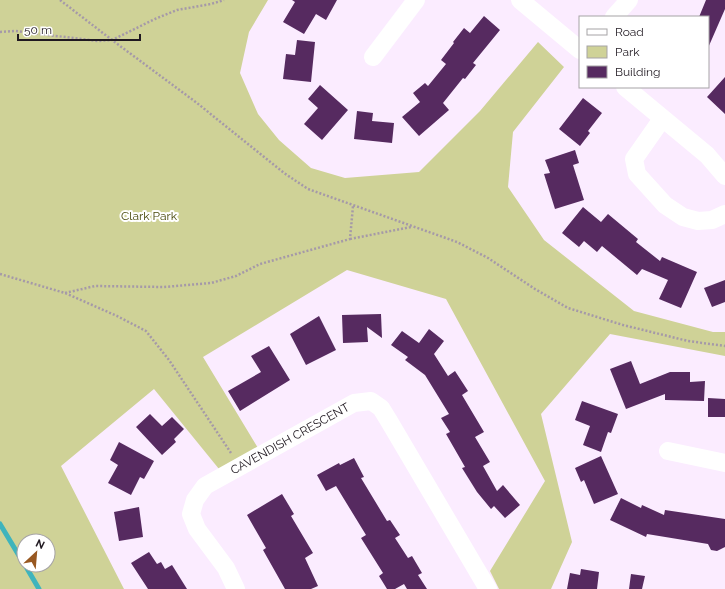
<svg xmlns="http://www.w3.org/2000/svg" width="725" height="589" font-family="Raleway,sans-serif">
<style>
.green{fill:#cfd297;fill-rule:evenodd}
.lines{fill:none;stroke-linecap:round;stroke-linejoin:round}
.stream{stroke:#3fb4bc;stroke-width:5}
.building{fill:#562a60}
.path{stroke:#a599a8;stroke-width:2.5;stroke-dasharray:2 2;stroke-linecap:butt}
.street{stroke:#fff;stroke-width:18}
.labels{text-anchor:middle;dominant-baseline:central;stroke-width:4;stroke-linejoin:round;paint-order:stroke}
.park-label{font-size:12px;fill:#47480a;stroke:#fff}
.street-label{font-size:12px;fill:#201921;stroke:#fff}
</style>
<rect width="100%" height="100%" fill="#fbecff"/>
<!-- green -->
<path class="green" d="M 0,0 L 268,0 L 249,32 L 240,73 L 258,114 L 279,140 L 311,168 L 345,178 L 419,172 L 480,111 L 538,42 L 564,67 L 513,132 L 508,187 L 544,240 L 634,311 L 713,332 L 725,332 L 725,356 L 610,334 L 541,414 L 572,542 L 551,589 L 499,589 L 490,571 L 545,481 L 446,299 L 347,270 L 203,357 L 258,448 L 219,469 L 154,389 L 61,466 L 124,589 L 0,589 ZM 24,541 L 48,541 L 48,565 L 24,565 Z"/>
<g class="lines">
<!-- stream -->
<path class="stream" d="M 0,524 L 24,564
M 25,565 L 39,589"/>
</g>
<!-- building -->
<path class="building" d="M 292,0 L 337,0 L 326,20 L 316,14 L 304,34 L 283,22 L 295,2 Z
M 706,0 L 725,0 L 725,9 L 708,48 L 708,17 L 699,17 Z
M 484,16 L 500,30 L 473,63 L 476,65 L 465,79 L 463,78 L 443,103 L 449,110 L 419,136 L 402,117 L 420,102 L 413,93 L 425,83 L 428,86 L 446,64 L 441,60 L 454,43 L 453,42 L 464,28 L 470,33 Z
M 297,40 L 315,42 L 311,82 L 283,79 L 286,54 L 295,55 Z
M 725,77 L 725,114 L 707,97 Z
M 320,85 L 348,110 L 322,140 L 304,124 L 318,108 L 308,99 Z
M 583,98 L 602,113 L 588,131 L 590,133 L 580,146 L 559,129 Z
M 357,111 L 373,113 L 372,121 L 394,123 L 392,143 L 354,139 Z
M 575,150 L 579,163 L 573,165 L 584,200 L 555,209 L 544,174 L 550,173 L 545,160 Z
M 583,207 L 601,222 L 608,214 L 638,239 L 636,242 L 660,261 L 662,257 L 697,272 L 681,308 L 659,299 L 668,280 L 642,269 L 637,275 L 602,246 L 597,252 L 584,241 L 579,247 L 562,233 Z
M 725,280 L 725,302 L 712,307 L 704,288 Z
M 381,314 L 382,338 L 367,327 L 368,342 L 343,343 L 342,315 Z
M 319,316 L 336,350 L 306,365 L 290,334 Z
M 429,329 L 444,341 L 434,354 L 448,376 L 455,371 L 468,391 L 462,395 L 484,432 L 475,437 L 490,462 L 483,466 L 497,491 L 503,485 L 520,505 L 505,518 L 494,506 L 491,509 L 477,492 L 462,468 L 465,467 L 446,434 L 450,432 L 441,418 L 449,414 L 425,375 L 405,360 L 408,357 L 391,345 L 402,331 L 419,343 Z
M 269,346 L 290,380 L 240,411 L 228,391 L 261,372 L 251,356 Z
M 631,361 L 640,384 L 670,372 L 690,372 L 690,382 L 705,381 L 704,401 L 665,400 L 665,394 L 626,409 L 610,369 Z
M 708,398 L 725,399 L 725,417 L 708,417 Z
M 582,401 L 618,414 L 611,433 L 608,432 L 601,452 L 583,445 L 590,426 L 575,420 Z
M 150,414 L 162,426 L 172,417 L 184,429 L 174,439 L 176,442 L 162,455 L 136,427 Z
M 119,442 L 154,461 L 144,479 L 140,477 L 131,495 L 108,483 L 118,465 L 110,460 Z
M 601,456 L 618,494 L 594,504 L 584,480 L 581,482 L 575,468 Z
M 354,458 L 364,477 L 361,478 L 387,521 L 390,520 L 400,535 L 395,538 L 408,558 L 412,556 L 422,573 L 418,575 L 427,589 L 407,589 L 404,584 L 395,589 L 387,589 L 379,576 L 383,573 L 361,538 L 366,535 L 336,486 L 326,491 L 317,475 L 339,463 L 340,465 Z
M 282,494 L 294,514 L 291,516 L 313,553 L 305,558 L 318,586 L 311,589 L 285,589 L 263,550 L 266,548 L 247,515 Z
M 621,498 L 641,508 L 642,505 L 664,515 L 665,510 L 725,519 L 725,547 L 717,551 L 711,550 L 708,544 L 647,534 L 646,537 L 610,520 Z
M 139,507 L 143,537 L 119,541 L 114,512 Z
M 149,552 L 157,564 L 161,562 L 165,569 L 172,565 L 187,589 L 148,589 L 131,563 Z
M 581,569 L 599,572 L 597,589 L 567,589 L 570,573 L 580,575 Z
M 631,574 L 645,576 L 642,589 L 629,589 Z"/>
<g class="lines">
<!-- path -->
<path class="path" d="M 60,0 L 112,40 L 197,103 L 284,173 L 308,189 L 457,242 L 488,258 L 535,289 L 568,308 L 623,325 L 688,341 L 725,346
M 0,32 L 15,31 L 98,41 L 112,40 L 155,19 L 177,10 L 211,4 L 224,0
M 350,239 L 411,227
M 0,274 L 65,293 L 117,316 L 146,331 L 169,360 L 231,453
M 65,293 L 95,286 L 164,287 L 211,283 L 236,276 L 260,264 L 350,239 L 353,206"/>
<!-- street -->
<g class="street">
<path d="M 520,0 L 580,50"/>
<path d="M 614,17 L 629,0"/>
<path d="M 373,57 L 416,0"/>
<path d="M 625,87 L 707,155 L 725,176"/>
<path d="M 662,119 L 634,159 L 637,174 L 665,205 L 683,217 L 698,221 L 712,220 L 725,214"/>
<path d="M 668,451 L 725,463"/>
<path id="s1" d="M 236,589 L 226,568 L 197,529 L 191,514 L 195,500 L 205,486 L 354,403 L 371,401 L 381,408 L 389,421 L 488,589"/>
</g>
</g>
<g class="labels">
<!-- park labels -->
<g class="park-label">
<text x="149" y="216">Clark Park</text>
</g>
<!-- street labels -->
<g class="street-label">
<text stroke="none"><textPath href="#s1" startOffset="217">CAVENDISH CRESCENT</textPath></text>
</g>
</g>
<!-- legend -->
<rect x="579" y="16" width="130" height="72" fill="#ffffff" stroke="#a6a3a6"/>
<rect x="587" y="29" width="20" height="6" fill="#ffffff" stroke="#a6a3a6"/>
<text x="615" y="36" font-size="12" fill="#201921">Road</text>
<rect x="587" y="46" width="20" height="12" fill="#cfd297" stroke="#a6a3a6"/>
<text x="615" y="56" font-size="12" fill="#201921">Park</text>
<rect x="587" y="66" width="20" height="12" fill="#562a60" stroke="#a6a3a6"/>
<text x="615" y="76" font-size="12" fill="#201921">Building</text>
<!-- north arrow -->
<g transform="translate(36 553) rotate(26)"><circle r="19" fill="#ffffff" stroke="#a6a3a6"/>
<path d="M0-3L7 15L0 10L-7 15Z" fill="#985821"/>
<text y="-6" font-size="11" font-weight="bold" text-anchor="middle" fill="#201921">N</text>
</g>
<!-- scale -->
<path d="M18 34v6h122v-6" fill="none" stroke="#201921" stroke-width="2"/>
<text x="24" y="34" font-size="12" fill="#201921" stroke="#ffffff" stroke-width="3" paint-order="stroke">50 m</text>
</svg>
